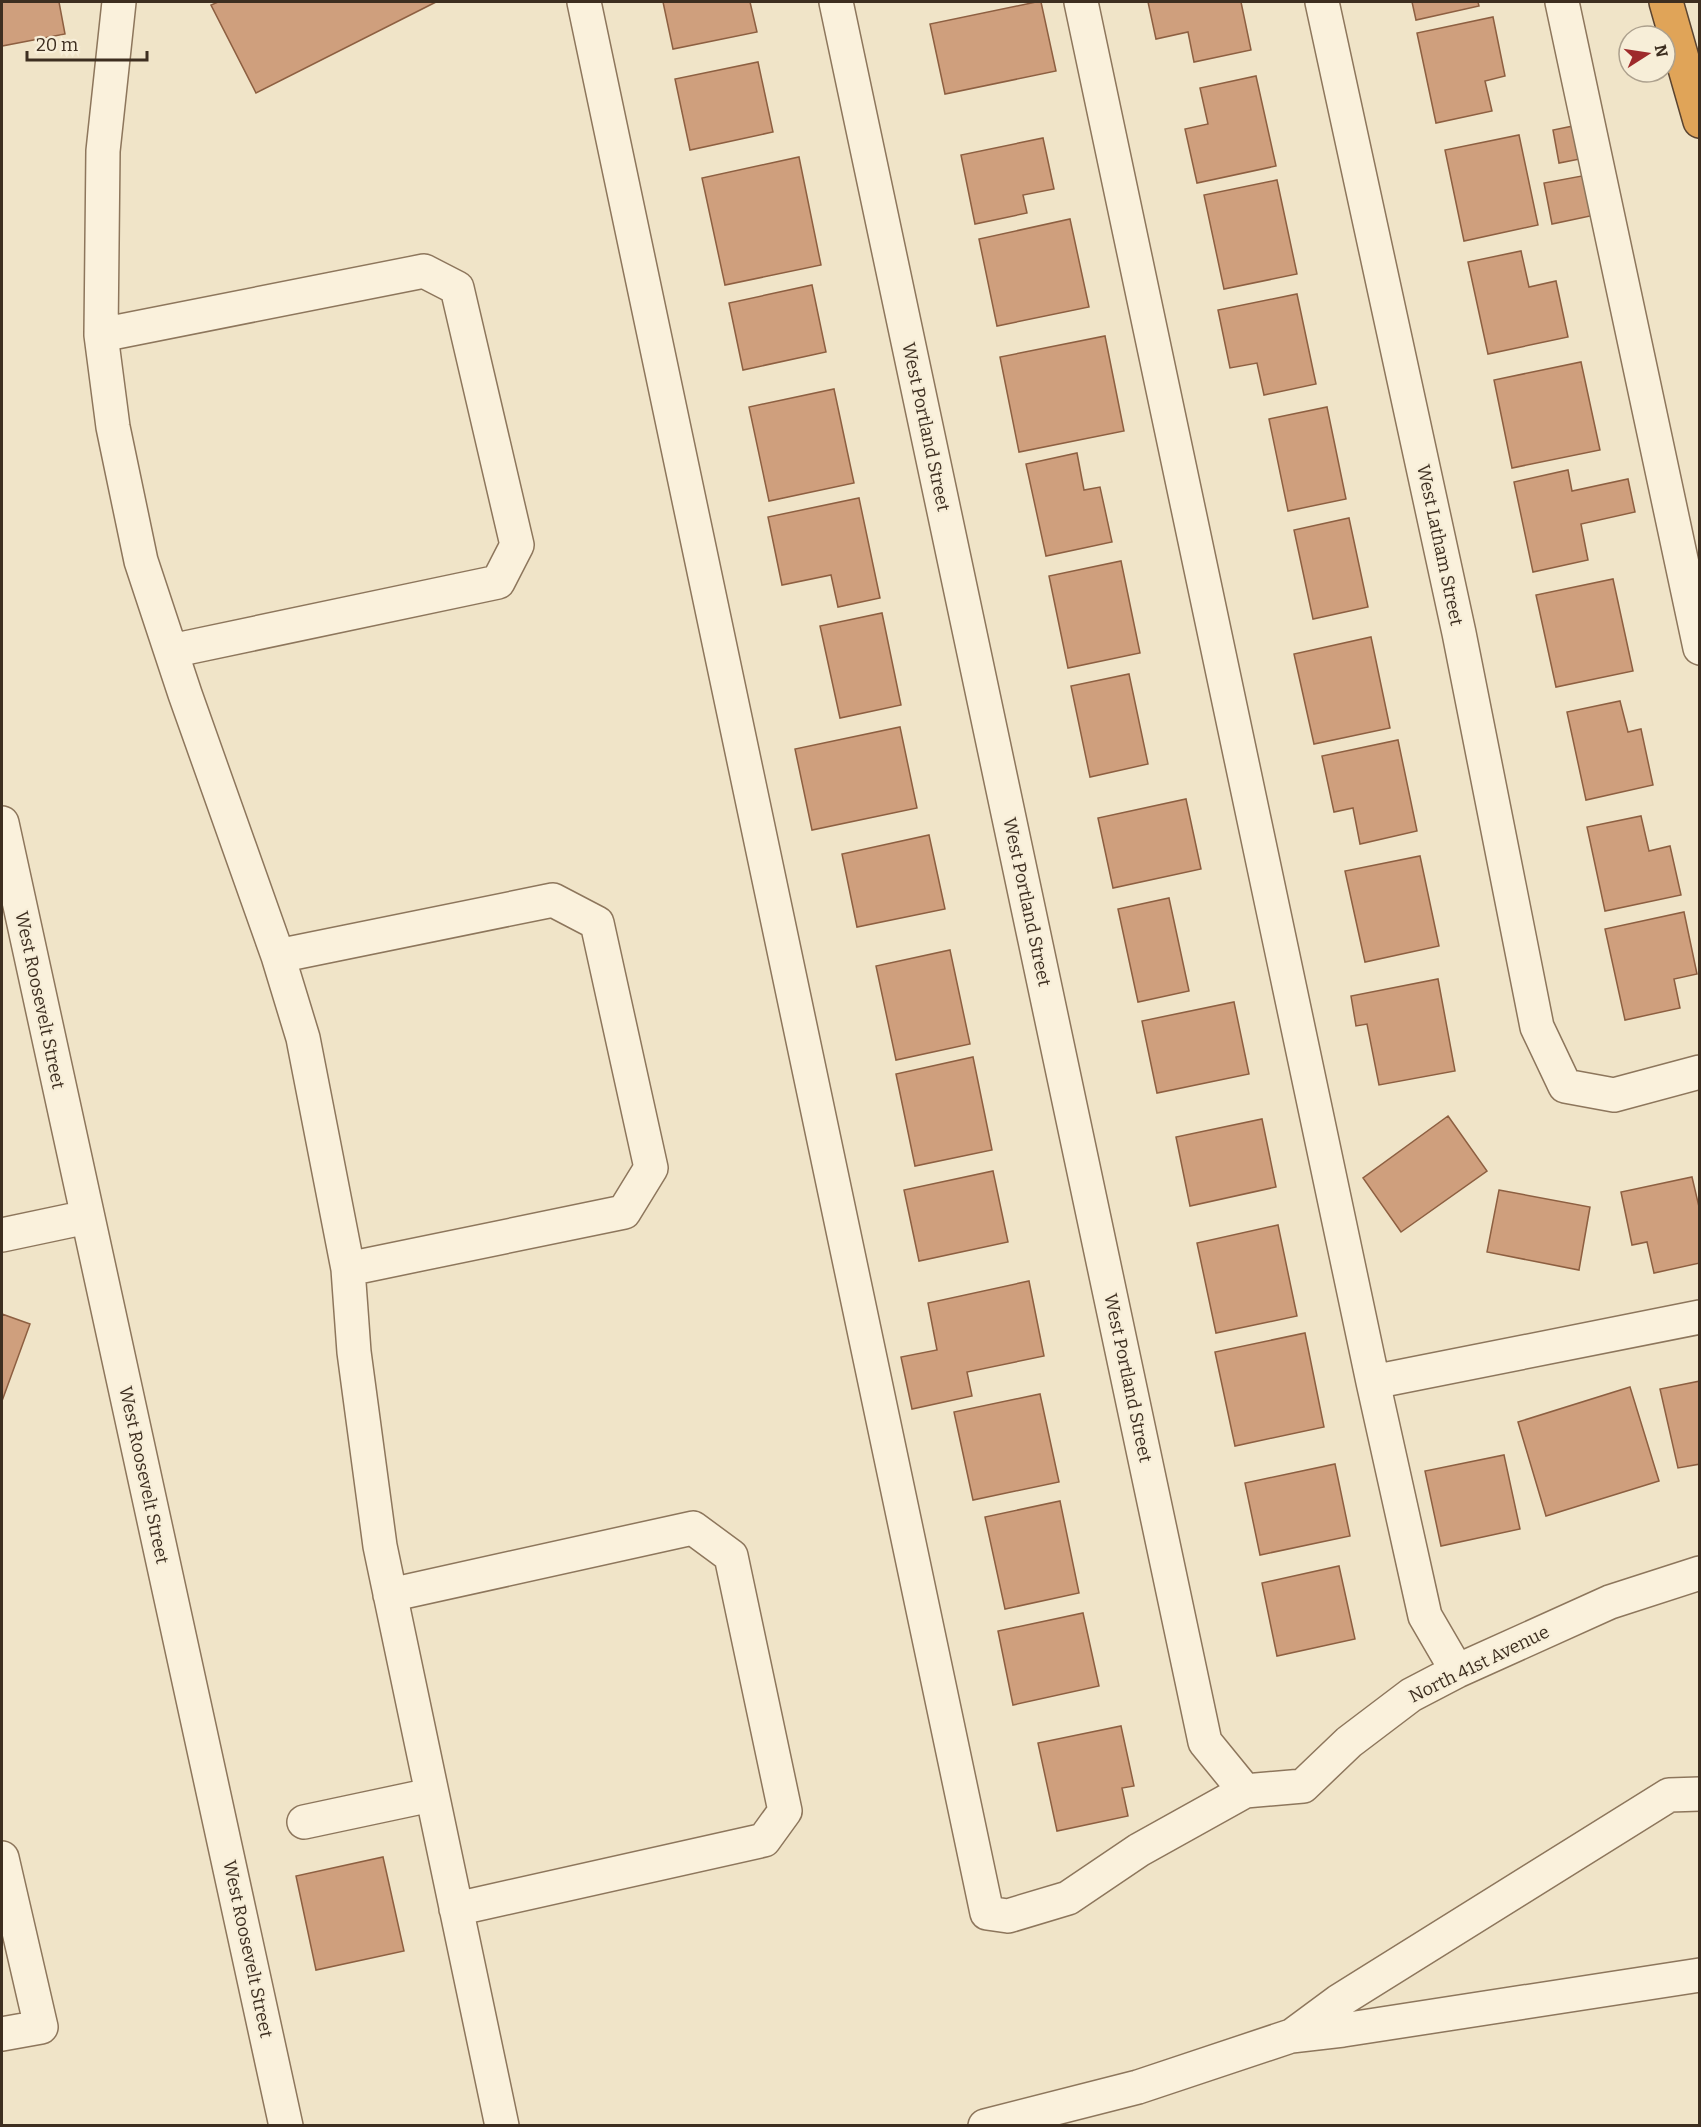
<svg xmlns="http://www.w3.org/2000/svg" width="1701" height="2127" font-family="Bitter,serif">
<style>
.building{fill:#cf9f7d;stroke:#8d5f41;stroke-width:1.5}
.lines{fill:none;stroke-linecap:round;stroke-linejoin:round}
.minor-casing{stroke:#8d765c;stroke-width:36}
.highway-casing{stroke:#5b4430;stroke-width:36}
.minor{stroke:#faf1dc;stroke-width:33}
.highway{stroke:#e0a458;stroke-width:33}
.labels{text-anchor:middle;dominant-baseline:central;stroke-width:4.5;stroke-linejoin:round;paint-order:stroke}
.street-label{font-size:18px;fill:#3d2e20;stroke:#f7eed8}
</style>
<rect width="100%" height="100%" fill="#f0e4c8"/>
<!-- building -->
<path class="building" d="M 2,2 L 59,2 L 65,34 L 2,46 Z
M 218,2 L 436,2 L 256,93 L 211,5 Z
M 663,2 L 750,2 L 757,32 L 673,49 Z
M 1036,2 L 1041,2 L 1056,71 L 945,94 L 930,24 Z
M 1148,2 L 1241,2 L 1251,50 L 1194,62 L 1188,32 L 1156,39 Z
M 1412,2 L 1478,2 L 1479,6 L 1416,20 Z
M 1493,17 L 1505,76 L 1485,81 L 1492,111 L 1436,123 L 1417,33 Z
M 758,62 L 773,132 L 690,150 L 675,79 Z
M 1256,76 L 1276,166 L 1197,183 L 1185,129 L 1208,124 L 1200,88 Z
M 1578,125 L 1585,158 L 1559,163 L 1553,130 Z
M 1519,135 L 1538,225 L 1464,241 L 1445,150 Z
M 1043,138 L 1054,189 L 1023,195 L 1027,213 L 975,224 L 961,155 Z
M 799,157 L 821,265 L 725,285 L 702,178 Z
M 1587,175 L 1595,215 L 1552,224 L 1544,183 Z
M 1277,180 L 1297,274 L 1224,289 L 1204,195 Z
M 1070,219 L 1089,307 L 997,326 L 979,239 Z
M 1521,251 L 1529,287 L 1556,281 L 1568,337 L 1488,354 L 1468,262 Z
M 812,285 L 826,352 L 743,370 L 729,303 Z
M 1297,294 L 1316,384 L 1264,395 L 1257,363 L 1230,368 L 1218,310 Z
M 1105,336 L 1124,431 L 1019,452 L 1000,357 Z
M 1581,362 L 1600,450 L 1512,468 L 1494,380 Z
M 834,389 L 854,483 L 769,501 L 749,407 Z
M 1327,407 L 1346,499 L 1288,511 L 1269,419 Z
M 1077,453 L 1084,490 L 1100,487 L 1112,542 L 1046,556 L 1026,464 Z
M 1568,470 L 1572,491 L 1628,479 L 1635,512 L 1581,524 L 1588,560 L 1533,572 L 1514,482 Z
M 859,498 L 880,598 L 838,607 L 831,575 L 782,585 L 768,517 Z
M 1349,518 L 1368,607 L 1313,619 L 1294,530 Z
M 1121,561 L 1140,653 L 1068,668 L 1049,576 Z
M 1613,579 L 1633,671 L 1556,687 L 1536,595 Z
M 882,613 L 901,705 L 840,718 L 820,626 Z
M 1371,637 L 1390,728 L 1314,744 L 1294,654 Z
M 1129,674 L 1148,764 L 1090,777 L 1071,686 Z
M 1620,701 L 1628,732 L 1641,729 L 1653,785 L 1586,800 L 1567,712 Z
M 900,727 L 917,808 L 812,830 L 795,749 Z
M 1398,740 L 1417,831 L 1360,844 L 1353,808 L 1334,812 L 1322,756 Z
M 1186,799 L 1201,869 L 1113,888 L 1098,818 Z
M 1641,816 L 1649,851 L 1670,846 L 1681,895 L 1605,911 L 1587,827 Z
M 929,835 L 945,909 L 857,927 L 842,854 Z
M 1420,856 L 1439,946 L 1365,962 L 1345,871 Z
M 1169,898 L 1189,991 L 1138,1002 L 1118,909 Z
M 1684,912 L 1697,974 L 1674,979 L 1680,1008 L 1625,1020 L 1605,929 Z
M 950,950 L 970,1044 L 896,1060 L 876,966 Z
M 1438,979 L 1455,1071 L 1379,1085 L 1367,1024 L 1356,1026 L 1351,996 Z
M 1234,1002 L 1249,1074 L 1157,1093 L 1142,1021 Z
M 973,1057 L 992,1150 L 915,1166 L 896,1074 Z
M 1448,1116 L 1487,1171 L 1401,1232 L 1363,1178 Z
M 1262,1119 L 1276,1187 L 1190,1206 L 1176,1137 Z
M 993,1171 L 1008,1242 L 919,1261 L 904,1190 Z
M 1692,1177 L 1700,1211 L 1700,1263 L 1654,1273 L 1647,1242 L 1632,1245 L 1621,1192 Z
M 1499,1190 L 1590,1207 L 1579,1270 L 1487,1252 Z
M 1278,1225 L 1297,1316 L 1216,1333 L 1197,1243 Z
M 1029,1281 L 1044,1356 L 967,1372 L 972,1396 L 912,1409 L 901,1357 L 937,1350 L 928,1303 Z
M 2,1314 L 30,1324 L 2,1401 Z
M 1305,1333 L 1324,1427 L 1235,1446 L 1215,1352 Z
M 1700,1381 L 1700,1464 L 1678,1468 L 1660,1389 Z
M 1630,1387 L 1659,1481 L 1546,1516 L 1518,1422 Z
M 1040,1394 L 1059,1482 L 973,1500 L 954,1412 Z
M 1504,1455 L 1520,1529 L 1441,1546 L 1425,1471 Z
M 1335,1464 L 1350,1536 L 1260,1555 L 1245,1483 Z
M 1060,1501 L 1079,1593 L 1005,1609 L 985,1517 Z
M 1339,1566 L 1355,1639 L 1277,1656 L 1262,1583 Z
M 1083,1613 L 1099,1686 L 1013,1705 L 998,1631 Z
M 1121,1726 L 1134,1786 L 1122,1788 L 1128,1816 L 1057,1831 L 1038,1743 Z
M 383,1857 L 404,1951 L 316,1970 L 296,1876 Z"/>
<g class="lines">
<!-- minor casing -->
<g class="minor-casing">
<path id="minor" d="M 119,2 L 103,151 L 101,335 L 113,427 L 141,561 L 185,694 L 278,956 L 303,1038 L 348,1269 L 354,1352 L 380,1546 L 502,2126
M 584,2 L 987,1913 L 1008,1916 L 1068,1898 L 1139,1850 L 1245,1791 L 1303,1786 L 1349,1742 L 1411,1695 L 1457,1671 L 1610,1602 L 1700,1573
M 836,2 L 1205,1742 L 1245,1791
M 1081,2 L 1373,1382 L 1425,1616 L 1457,1671
M 1322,2 L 1459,633 L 1537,1027 L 1565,1086 L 1614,1095 L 1700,1072
M 1562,2 L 1700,648
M 101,335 L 424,271 L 457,288 L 517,545 L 498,582 L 171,651
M 2,823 L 286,2126
M 278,956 L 553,900 L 597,923 L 651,1168 L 624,1212 L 348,1269
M 2,1235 L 87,1217
M 1373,1382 L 1700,1317
M 390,1595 L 693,1528 L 731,1556 L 785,1811 L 764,1840 L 456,1909
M 304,1822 L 431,1795
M 2,1858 L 41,2027 L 2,2034
M 1293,2035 L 1339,2001 L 1669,1795 L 1700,1794
M 985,2126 L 1138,2087 L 1291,2036 L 1343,2030 L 1700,1975"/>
</g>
<!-- highway casing -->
<g class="highway-casing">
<path id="highway" d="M 1666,2 L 1700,121"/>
</g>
<!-- minor -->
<use href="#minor" class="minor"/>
<!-- highway -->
<use href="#highway" class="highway"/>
</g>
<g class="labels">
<!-- street labels -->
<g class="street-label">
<text transform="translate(926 427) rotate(78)">West Portland Street</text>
<text transform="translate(1440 545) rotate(78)">West Latham Street</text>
<text transform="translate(1027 902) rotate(78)">West Portland Street</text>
<text transform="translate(40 1000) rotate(78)">West Roosevelt Street</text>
<text transform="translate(1128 1378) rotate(78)">West Portland Street</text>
<text transform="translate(144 1475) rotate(78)">West Roosevelt Street</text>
<text transform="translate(1479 1664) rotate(-26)">North 41st Avenue</text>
<text transform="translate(248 1949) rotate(78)">West Roosevelt Street</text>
</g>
</g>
<!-- border -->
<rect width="1701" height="2127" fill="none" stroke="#3d2e20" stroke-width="6"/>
<!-- north arrow -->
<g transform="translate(1647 54) rotate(78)"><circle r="28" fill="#f7eed8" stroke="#ada18e" stroke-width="1.5"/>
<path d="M0-4.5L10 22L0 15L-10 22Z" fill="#9e2a2b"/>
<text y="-9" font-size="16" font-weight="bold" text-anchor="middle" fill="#3d2e20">N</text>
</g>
<!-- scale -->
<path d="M27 51v9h120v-9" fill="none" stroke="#3d2e20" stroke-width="3"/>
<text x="36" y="51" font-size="18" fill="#3d2e20" stroke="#f7eed8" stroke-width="4.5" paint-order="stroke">20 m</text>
</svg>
